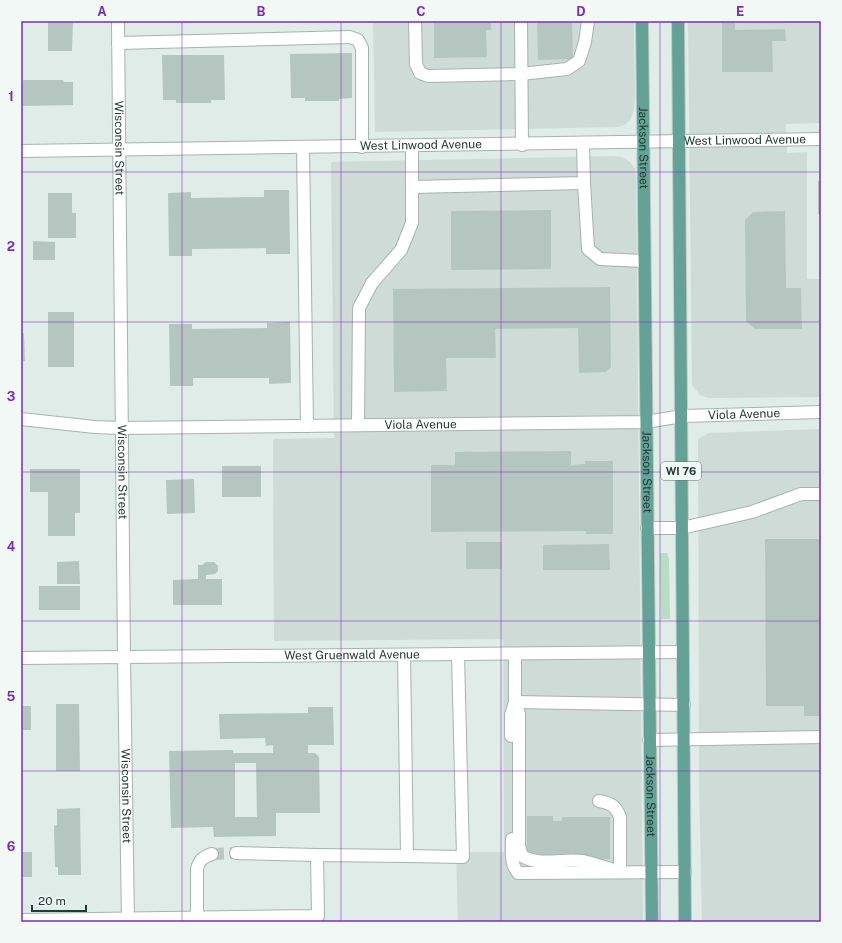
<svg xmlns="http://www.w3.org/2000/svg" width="842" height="943" font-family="'Public Sans',sans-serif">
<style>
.built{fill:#cedbd6}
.green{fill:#b8ddc3}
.building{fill:#b5c6c0;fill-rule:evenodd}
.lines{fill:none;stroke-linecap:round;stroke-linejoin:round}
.minor-tunnel{stroke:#bac9c4;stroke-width:12;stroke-dasharray:12 6;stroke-linecap:butt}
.minor-casing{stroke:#a3b4ae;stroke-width:14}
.major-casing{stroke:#c1c8c7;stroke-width:14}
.minor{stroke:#fff;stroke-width:12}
.major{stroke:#63a294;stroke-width:12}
.grid{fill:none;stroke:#7b2cbf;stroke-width:1;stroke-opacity:0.55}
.labels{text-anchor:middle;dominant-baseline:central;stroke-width:4;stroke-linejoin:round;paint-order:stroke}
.shield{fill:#f1f8f5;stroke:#5f746f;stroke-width:1}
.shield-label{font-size:11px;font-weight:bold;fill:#203c36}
.street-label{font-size:12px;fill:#203c36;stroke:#f1f8f5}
.neatline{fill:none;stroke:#7b2cbf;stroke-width:1.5}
.grid-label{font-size:13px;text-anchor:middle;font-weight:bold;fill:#7b2cbf}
</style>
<rect width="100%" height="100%" fill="#e0ece7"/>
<!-- built -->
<path class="built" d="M 373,21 L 634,21 L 635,101 L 634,110 L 630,120 L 625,125 L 617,127 L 375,132 Z
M 688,21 L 821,21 L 821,123 L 786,124 L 787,153 L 807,152 L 807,279 L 821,279 L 821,397 L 709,398 L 700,395 L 692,385 Z
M 612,156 L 622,157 L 630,162 L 635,169 L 636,178 L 643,922 L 458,922 L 456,852 L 504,852 L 503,639 L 274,641 L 273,439 L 334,438 L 331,162 Z
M 821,429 L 821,922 L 702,922 L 699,781 L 698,439 L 709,433 Z"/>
<!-- green -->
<path class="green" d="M 660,553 L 667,553 L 669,559 L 670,619 L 661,619 Z"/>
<!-- building -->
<path class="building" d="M 48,21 L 73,21 L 72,51 L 48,51 Z
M 434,21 L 491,21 L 491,30 L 486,30 L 487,57 L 434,58 Z
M 537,21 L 572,21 L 573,59 L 538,60 Z
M 722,21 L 735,21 L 735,30 L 785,29 L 786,41 L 772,41 L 773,72 L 722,72 Z
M 352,53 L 352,98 L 339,99 L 339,101 L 305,101 L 305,98 L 291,98 L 290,54 Z
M 162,55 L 224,55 L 225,100 L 211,100 L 211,103 L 176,103 L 176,100 L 163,100 Z
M 23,80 L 63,80 L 64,82 L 73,82 L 73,105 L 21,106 L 21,83 L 23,83 Z
M 818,181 L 821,181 L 821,214 L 818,214 Z
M 264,190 L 289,190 L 290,254 L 266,254 L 266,248 L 192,249 L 192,256 L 169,256 L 168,193 L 191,192 L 191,198 L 264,197 Z
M 48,193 L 72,193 L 72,213 L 76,213 L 76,238 L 48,238 Z
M 551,210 L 551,269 L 451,270 L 451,211 Z
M 785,211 L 786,288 L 801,288 L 802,329 L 755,329 L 746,321 L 745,220 L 753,212 Z
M 33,241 L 55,242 L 55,260 L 33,260 Z
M 610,287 L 611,367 L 606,372 L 579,373 L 578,328 L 495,329 L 496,358 L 446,358 L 447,391 L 394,392 L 393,289 Z
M 48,312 L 74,312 L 74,367 L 48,367 Z
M 290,322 L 291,383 L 269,384 L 269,378 L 193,378 L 193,386 L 170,386 L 169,324 L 192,324 L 192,329 L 267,328 L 267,323 Z
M 24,333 L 25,361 L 21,361 L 21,334 Z
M 571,451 L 571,465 L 585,464 L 585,461 L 613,461 L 613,534 L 586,534 L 586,531 L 431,532 L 431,465 L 455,465 L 455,452 Z
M 222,466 L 261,466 L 261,497 L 222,497 Z
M 30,469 L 80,469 L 80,513 L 75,513 L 75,536 L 48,536 L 48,492 L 30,492 Z
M 194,479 L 195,513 L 167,514 L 166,480 Z
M 765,539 L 821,539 L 821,716 L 804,716 L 804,706 L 766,706 Z
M 466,542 L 502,542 L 502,569 L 466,569 Z
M 609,544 L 610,570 L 543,570 L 543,545 Z
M 79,561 L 80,584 L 57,584 L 57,562 Z
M 206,562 L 214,562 L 218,566 L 218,571 L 215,574 L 206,575 L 206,579 L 222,579 L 222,605 L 173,605 L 173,580 L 198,579 L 198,565 L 202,565 Z
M 39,586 L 80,586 L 80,610 L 39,610 Z
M 56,704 L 79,704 L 80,771 L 56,771 Z
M 21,706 L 31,706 L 31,730 L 21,730 Z
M 308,707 L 333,707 L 334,745 L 308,745 L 308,753 L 315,753 L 319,757 L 320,813 L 276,813 L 276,836 L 214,837 L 213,827 L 171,828 L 169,751 L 233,750 L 233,753 L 273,753 L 273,745 L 266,746 L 265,738 L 220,739 L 219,714 L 308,713 ZM 235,763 L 256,763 L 257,817 L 235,817 Z
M 80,808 L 81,875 L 58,875 L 58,867 L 55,867 L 54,826 L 57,825 L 57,809 Z
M 527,816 L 553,816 L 553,821 L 562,821 L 562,817 L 610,817 L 610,859 L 559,861 L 559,855 L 531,855 L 527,851 Z
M 21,852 L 32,852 L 32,877 L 21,877 Z"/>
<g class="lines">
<!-- minor-tunnel -->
<path class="minor-tunnel" d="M 212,854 L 236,853"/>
<!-- minor casing -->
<g class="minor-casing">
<g id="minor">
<path id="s1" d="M 118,21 L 124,657 L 128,922"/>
<path d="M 415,21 L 416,64 L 420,73 L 428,76 L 521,74 L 567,69 L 579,61 L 585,42 L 588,21"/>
<path d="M 521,21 L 522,145"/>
<path d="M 118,43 L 350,37 L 358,40 L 362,48 L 362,147"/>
<path d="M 303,147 L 307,426"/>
<path id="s2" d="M 21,151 L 821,139"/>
<path d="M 584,183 L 588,249 L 600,259 L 644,261"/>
<path d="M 412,187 L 584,183 L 583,144"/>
<path id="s3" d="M 21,419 L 95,427 L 121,428 L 646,422 L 682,416 L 821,412"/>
<path d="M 358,425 L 359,308 L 372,283 L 401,250 L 412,223 L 412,146"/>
<path d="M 647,528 L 682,528 L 752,512 L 801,494 L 821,494"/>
<path d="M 515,654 L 515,702 L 519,714 L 519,846 L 522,856 C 541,867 563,858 583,861 C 596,864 608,868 620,872 L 620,817 C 616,806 611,803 599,801"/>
<path id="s4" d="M 21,658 L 683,652"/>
<path d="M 515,702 L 684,705"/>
<path d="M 511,736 L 511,715 L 515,702"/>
<path d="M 649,740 L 821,737"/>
<path d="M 512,839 C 512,850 510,864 518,873 L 685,872"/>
<path d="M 236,853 L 317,855"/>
<path d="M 407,856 L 463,857 L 458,654"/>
<path d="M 197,917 L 197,869 C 199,860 203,857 212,854"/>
<path d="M 21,920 L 318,916 L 317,855 L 407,856 L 404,655"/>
</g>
</g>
<!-- major casing -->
<g class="major-casing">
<g id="major">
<path id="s5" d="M 642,21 L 652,922"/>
<path d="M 678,21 L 685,922"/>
</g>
</g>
<!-- minor -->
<use href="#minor" class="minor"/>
<!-- major -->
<use href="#major" class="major"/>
</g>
<!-- grid -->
<path class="grid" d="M 182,21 L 182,922M 341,21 L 341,922M 501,21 L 501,922M 660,21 L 660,922M 21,172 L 821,172M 21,322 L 821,322M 21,472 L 821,472M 21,621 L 821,621M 21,771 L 821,771"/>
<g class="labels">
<!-- shield labels -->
<rect class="shield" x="661" y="462" width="40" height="18" rx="3"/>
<g class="shield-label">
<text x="681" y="471">WI 76</text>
</g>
<!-- street labels -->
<g class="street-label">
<text stroke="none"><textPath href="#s2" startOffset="724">West Linwood Avenue</textPath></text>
<text stroke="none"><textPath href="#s2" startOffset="400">West Linwood Avenue</textPath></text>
<text stroke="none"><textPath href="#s1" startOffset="127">Wisconsin Street</textPath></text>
<text stroke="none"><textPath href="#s5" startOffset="127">Jackson Street</textPath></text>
<text stroke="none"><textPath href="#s3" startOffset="724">Viola Avenue</textPath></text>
<text stroke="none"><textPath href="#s3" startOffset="400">Viola Avenue</textPath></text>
<text stroke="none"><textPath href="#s1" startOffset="451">Wisconsin Street</textPath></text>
<text stroke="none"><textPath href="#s5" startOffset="451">Jackson Street</textPath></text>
<text stroke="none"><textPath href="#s4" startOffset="331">West Gruenwald Avenue</textPath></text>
<text stroke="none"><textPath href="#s1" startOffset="775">Wisconsin Street</textPath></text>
<text stroke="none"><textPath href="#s5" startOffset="775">Jackson Street</textPath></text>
</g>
</g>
<!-- border -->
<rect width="842" height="943" fill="none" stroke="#f1f8f5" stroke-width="44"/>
<!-- scale -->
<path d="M32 905v6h54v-6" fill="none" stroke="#203c36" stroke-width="2"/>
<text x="38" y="905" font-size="12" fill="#203c36" stroke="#f1f8f5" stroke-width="3" paint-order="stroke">20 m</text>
<rect x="22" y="22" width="798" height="899" class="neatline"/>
<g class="grid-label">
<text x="102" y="16">A</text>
<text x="261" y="16">B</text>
<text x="421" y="16">C</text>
<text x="581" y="16">D</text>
<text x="740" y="16">E</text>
<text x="11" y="101">1</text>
<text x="11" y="251">2</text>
<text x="11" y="401">3</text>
<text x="11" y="551">4</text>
<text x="11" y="701">5</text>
<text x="11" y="851">6</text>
</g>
</svg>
